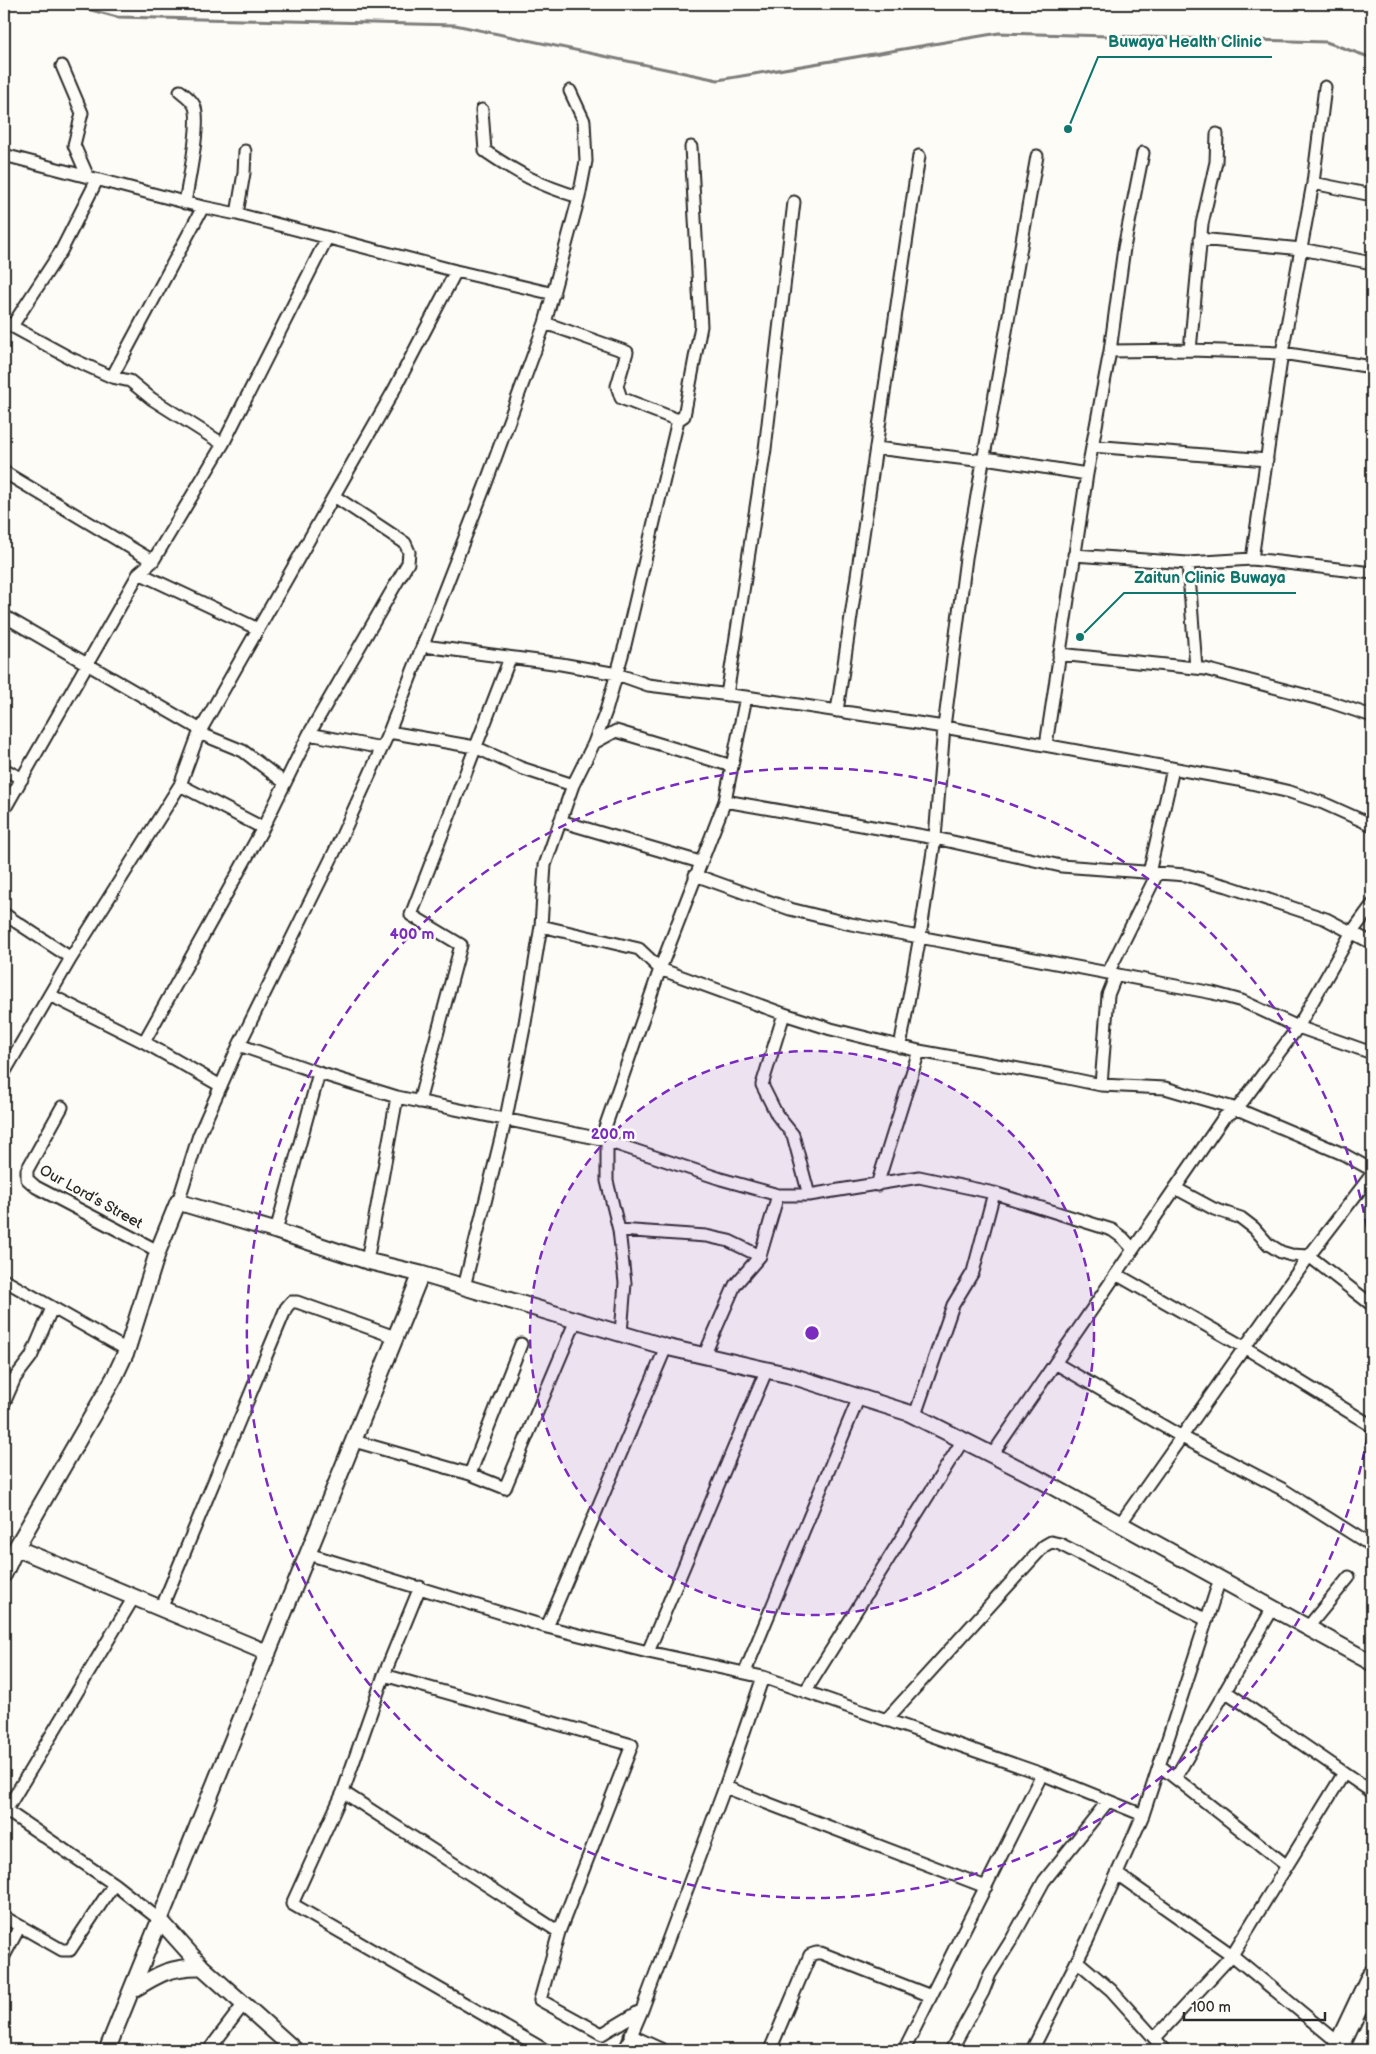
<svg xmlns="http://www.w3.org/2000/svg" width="1376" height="2054" font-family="'Balsamiq Sans',sans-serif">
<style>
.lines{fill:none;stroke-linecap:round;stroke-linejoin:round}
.stream{stroke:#7e7d7b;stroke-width:3}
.street-casing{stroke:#2b2b2b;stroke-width:15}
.secondary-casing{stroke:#2b2b2b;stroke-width:19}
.highway-casing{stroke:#2b2b2b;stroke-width:24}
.street{stroke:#fdfcf7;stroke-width:11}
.secondary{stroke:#fdfcf7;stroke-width:15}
.highway{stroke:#fdfcf7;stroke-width:20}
.ring{fill:none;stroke:#7b2cbf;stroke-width:2.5;stroke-dasharray:9 6}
.labels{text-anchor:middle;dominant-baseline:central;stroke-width:5;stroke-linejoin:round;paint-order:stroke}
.street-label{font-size:15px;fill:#2b2b2b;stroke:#fdfcf7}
.centre{fill:#7b2cbf;stroke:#fdfcf7;stroke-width:2.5}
.ring-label{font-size:15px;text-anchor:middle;font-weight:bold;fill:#7b2cbf;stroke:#fdfcf7;stroke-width:5;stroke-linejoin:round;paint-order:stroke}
.leader{fill:none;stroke:#0f766e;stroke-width:2}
.callout-dot{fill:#0f766e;stroke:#fdfcf7;stroke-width:2}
.callout-label{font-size:16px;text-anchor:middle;font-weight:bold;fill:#0f766e;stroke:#fdfcf7;stroke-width:5;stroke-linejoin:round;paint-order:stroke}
</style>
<rect width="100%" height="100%" fill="#fdfcf7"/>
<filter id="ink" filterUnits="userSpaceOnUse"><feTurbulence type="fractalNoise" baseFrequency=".02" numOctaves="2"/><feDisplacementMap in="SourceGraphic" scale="10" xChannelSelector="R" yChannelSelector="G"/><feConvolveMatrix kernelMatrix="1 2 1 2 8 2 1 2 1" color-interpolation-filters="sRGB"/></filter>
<g filter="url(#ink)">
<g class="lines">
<!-- stream -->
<path class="stream" d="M 69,4 L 117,17 L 455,25 L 718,80 L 999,33 L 1326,42 L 1372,58"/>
<!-- street casing -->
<g class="street-casing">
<path id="street" d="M 62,66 L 82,113 L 74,145 L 88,177
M 180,91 C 185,95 191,99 194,105 C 202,119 188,184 185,203
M 482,110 L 485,151 C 517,173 541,186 579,197
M 4,155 L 203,207 L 237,214 L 456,271 L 554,294
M 1313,183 L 1372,195
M 237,214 L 244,173 L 245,151
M 1200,239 L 1301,249 L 1372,263
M 4,322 L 72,359 L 112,377 L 130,381 L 152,399 L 223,444
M 545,323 L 627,352 L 617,386 L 621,398 L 678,420
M 12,326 L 61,251 L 97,180
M 1190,350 L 1202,224 L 1216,162 L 1217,134
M 1110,351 L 1190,350 L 1282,353 L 1372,367
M 112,377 L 203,207
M 1092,446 L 1267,460
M 876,448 L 984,461
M 985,458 L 1087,474
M 4,472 L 153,561
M 1074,555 L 1188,563 L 1252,559 L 1372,573
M 1252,559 L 1282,353 L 1313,183 L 1325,87
M 1188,563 L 1196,668
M 139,573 L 258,629
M 4,616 L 201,730
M 424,646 L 561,664 L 617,674 L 648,685 L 746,697 L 944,727 L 1238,780 L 1290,792 L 1323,803 L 1372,825
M 1059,654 L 1205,669 L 1327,701 L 1372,716
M 727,695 L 765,449 L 794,202
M 837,711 L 919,156
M 389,732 L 475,747 L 521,768 L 573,785
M 199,733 L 243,751 L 285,783
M 309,734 L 382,748
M 594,743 L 616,731 L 732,766
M 1046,745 L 1087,474 L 1110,351 L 1124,248 L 1143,153
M 4,769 L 22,779
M 180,785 L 263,828
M 725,801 L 935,838 L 1061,866 L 1186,875 L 1227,886 L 1326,919 L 1372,943
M 4,810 L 139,573 L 153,561 L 223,444 L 327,238
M 560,821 L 700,862
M 1149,873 L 1173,769
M 695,875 L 790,909 L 851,924 L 1213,993 L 1242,1001 L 1298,1027 L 1372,1053
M 4,914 L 71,958
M 541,926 L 639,949 L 660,969 L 784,1014 L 831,1029 L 919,1051 L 1063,1077 L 1101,1085 L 1165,1088 L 1237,1109 L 1343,1154 L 1372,1170
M 1108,973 L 1157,874
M 50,995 L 144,1042 L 221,1086
M 784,1014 L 762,1085 L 777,1115 L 793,1135 L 809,1195
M 144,1042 L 263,828 L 309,734 L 408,563 L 409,552 L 405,543 L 334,496
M 239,1045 L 319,1073 L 397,1097 L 601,1139 L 721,1179 L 778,1195 L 809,1195 L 919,1177 L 994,1193 L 1112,1230 L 1123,1238 L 1133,1249
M 900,1047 L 920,936 L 935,838 L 944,727 L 966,558 L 1037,156
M 4,1073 L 71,958 L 180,785 L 199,733 L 394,390 L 456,271
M 1101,1085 L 1108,995 L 1116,975
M 419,1102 L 461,945 L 411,915 L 510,658
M 62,1107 L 27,1170 L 27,1179 L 36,1187 L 158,1251
M 601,1139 L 660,969 L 725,801 L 746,697
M 607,1141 L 607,1181 L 619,1230 L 625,1283 L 621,1333
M 877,1185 L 919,1051
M 1175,1188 L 1214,1209 L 1241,1218 L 1254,1228 L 1268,1244 L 1281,1252 L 1291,1255 L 1309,1256 L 1372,1305
M 178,1202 L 199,1135 L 239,1045 L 334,853 L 389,732 L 485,486 L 545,323 L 579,197 L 586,161 L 584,121 L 570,91
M 619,1230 L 706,1236 L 729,1241 L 760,1256
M 276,1231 L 319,1073
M 367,1261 L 397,1097
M 1116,1274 L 1244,1347 L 1372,1426
M 4,1280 L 127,1350
M 464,1287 L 506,1118 L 525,1023 L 541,926 L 545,865 L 573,785 L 594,743 L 606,711 L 625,645 L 678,420 L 684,416 L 701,326 L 691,147
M 704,1356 L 735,1285 L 760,1256 L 778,1195
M 1055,1363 L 1182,1437 L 1282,1489 L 1372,1546
M 4,1403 L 15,1378 L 31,1357 L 52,1308
M 915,1415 L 953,1305 L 973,1272 L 994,1193
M 354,1441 L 470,1474 L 505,1488 L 576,1320
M 992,1455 L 1224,1117 L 1237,1109 L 1298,1027 L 1352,932 L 1372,905
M 470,1474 L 521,1344
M 1120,1524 L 1309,1256 L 1372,1174
M 308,1554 L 547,1627 L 648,1652 L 763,1677 L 1042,1774 L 1143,1815
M 420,1587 L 384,1675 L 343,1792 L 292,1904 L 545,2050
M 161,1609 L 286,1308 L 291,1302 L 297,1302 L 395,1337
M 547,1627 L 666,1347
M 1308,1627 L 1349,1577
M 648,1652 L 767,1369
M 745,1672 L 859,1397
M 384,1675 L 632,1745 L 559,1932
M 1225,1691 L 1372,1792
M 805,1692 L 963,1440
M 886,1720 L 1044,1546 L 1051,1542 L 1060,1544 L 1207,1620
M 1160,1766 L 1287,1866
M 1176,1777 L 1273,1608
M 725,1787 L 986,1887
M 343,1792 L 559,1932 L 540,2000 L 602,2034 L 642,2010
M 7,1811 L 114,1884 L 160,1920
M 4,1814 L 134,1597
M 1117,1874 L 1232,1955 L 1340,2044
M 4,1917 L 62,1950 L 70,1950 L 114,1884
M 4,1956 L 20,1926
M 1077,1961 L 1111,1990 L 1165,2050
M 630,2035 L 663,2050
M 1155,2038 L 1232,1955 L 1344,1773
M 209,2050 L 243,2005
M 625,2050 L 642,2010 L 725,1787 L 763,1677
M 770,2050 L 810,1955 L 816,1953 L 821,1953 L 931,1996
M 904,2050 L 1042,1774
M 951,2050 L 983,1992 L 990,1974 L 1012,1939 L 1044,1881 L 1108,1801
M 1032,2050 L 1088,1939 L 1143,1815 L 1220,1579"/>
</g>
<!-- secondary casing -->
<g class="secondary-casing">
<path id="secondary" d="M 16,1548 L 114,1378 L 127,1350 L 158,1251 L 178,1202 L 276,1231 L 367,1261 L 421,1274
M 4,1574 L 16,1548 L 268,1653
M 160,1920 L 202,1967 L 295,2050
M 131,1991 C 157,1975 170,1966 202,1967
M 107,2050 L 421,1274 L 666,1347 L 789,1375 L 909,1413 L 1028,1473 L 1372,1663"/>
</g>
<!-- highway casing -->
<g class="highway-casing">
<path id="highway" d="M 1337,2050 L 1372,1976"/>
</g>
<!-- street -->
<use href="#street" class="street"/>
<!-- secondary -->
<use href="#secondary" class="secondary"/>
<!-- highway -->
<use href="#highway" class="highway"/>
</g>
</g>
<!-- distance rings -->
<circle cx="812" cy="1333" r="282" fill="#7b2cbf" fill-opacity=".12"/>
<g class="ring">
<circle cx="812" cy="1333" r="282"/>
<path d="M1372 1407A565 565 0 1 1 1372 1259"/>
</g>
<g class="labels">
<!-- street labels -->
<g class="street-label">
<text transform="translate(91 1197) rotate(29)">Our Lord’s Street</text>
</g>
</g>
<circle cx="812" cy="1333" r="8" class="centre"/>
<g class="ring-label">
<text x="412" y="939">400 m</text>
<text x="613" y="1139">200 m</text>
</g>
<!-- callouts -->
<path class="leader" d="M1068 129L1098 57H1272M1080 637L1124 593H1296"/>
<g class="callout-dot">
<circle cx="1068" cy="129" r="5"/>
<circle cx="1080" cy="637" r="5"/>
</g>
<g class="callout-label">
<text x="1185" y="47">Buwaya Health Clinic</text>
<text x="1210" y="583">Zaitun Clinic Buwaya</text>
</g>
<!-- margin -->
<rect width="1376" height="2054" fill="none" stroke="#fdfcf7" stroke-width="20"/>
<rect x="10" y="10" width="1356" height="2034" fill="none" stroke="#2b2b2b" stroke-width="2" filter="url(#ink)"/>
<!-- scale -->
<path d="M1184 2012v8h141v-8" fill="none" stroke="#2b2b2b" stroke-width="2.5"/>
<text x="1191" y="2012" font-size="15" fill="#2b2b2b" stroke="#fdfcf7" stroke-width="4" paint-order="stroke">100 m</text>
</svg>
